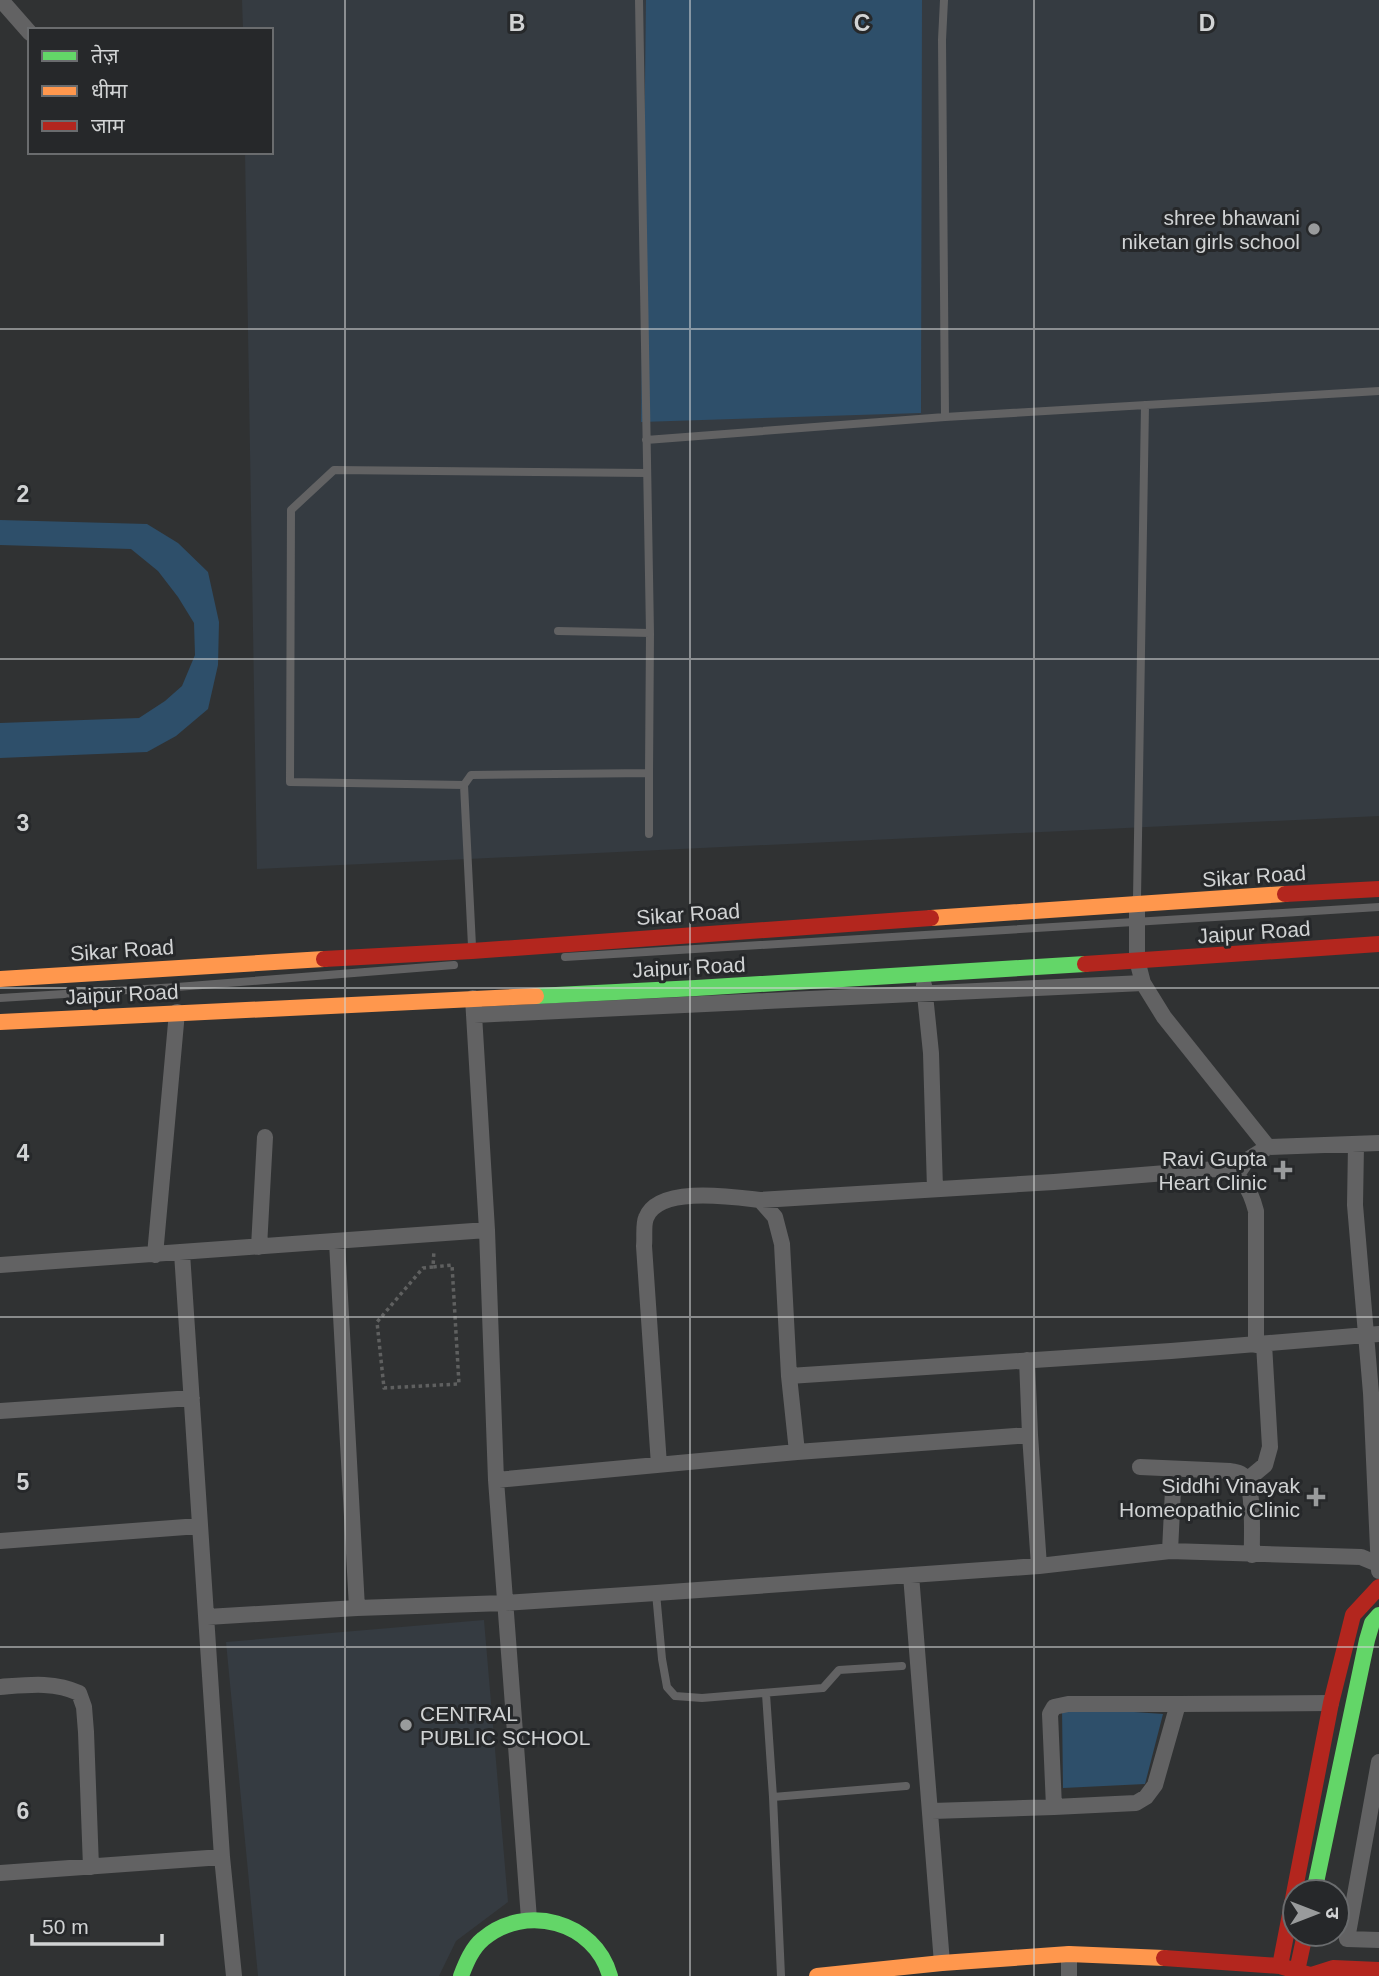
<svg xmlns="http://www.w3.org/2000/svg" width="1379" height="1976" font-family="Arial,'Noto Sans Devanagari',sans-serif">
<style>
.built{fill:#353b41}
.green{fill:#2e4f6a}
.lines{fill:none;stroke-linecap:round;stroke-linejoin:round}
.path{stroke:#5f6060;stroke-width:3.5;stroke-dasharray:3.5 3.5;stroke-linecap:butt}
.lane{stroke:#626263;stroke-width:8}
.street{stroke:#626263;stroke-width:16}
.fast{stroke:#63d668;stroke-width:16}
.slow{stroke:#ff974d;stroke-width:16}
.jam{stroke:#b3261e;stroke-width:16}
.grid{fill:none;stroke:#d1d3d4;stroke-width:2;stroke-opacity:0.55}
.poi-dot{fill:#999b9c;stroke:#26282a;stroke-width:2.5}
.labels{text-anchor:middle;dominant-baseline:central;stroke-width:6;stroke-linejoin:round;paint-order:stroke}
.poi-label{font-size:21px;fill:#d1d3d4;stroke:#26282a;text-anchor:end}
.street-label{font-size:21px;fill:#d1d3d4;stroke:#26282a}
.grid-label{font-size:23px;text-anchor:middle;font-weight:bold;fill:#d1d3d4;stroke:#26282a;stroke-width:6;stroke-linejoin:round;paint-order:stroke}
</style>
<rect width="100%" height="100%" fill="#303233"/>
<!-- built -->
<path class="built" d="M 242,0 L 1379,0 L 1379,816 L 257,869 L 245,152 L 271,152 L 271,30 L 243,30 Z
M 484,1620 L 508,1902 L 456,1941 L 439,1976 L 258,1976 L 226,1642 Z"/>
<!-- green -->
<path class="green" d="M 646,0 L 922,0 L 921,413 L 641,422 Z
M 0,520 L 147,524 L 178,543 L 208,572 L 219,622 L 218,665 L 208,709 L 176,736 L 147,752 L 0,758 L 0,723 L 139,718 L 165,701 L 182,686 L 195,655 L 194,623 L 178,597 L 158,571 L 131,549 L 0,545 Z
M 1062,1707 L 1163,1714 L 1145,1784 L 1063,1788 Z"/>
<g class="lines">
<!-- path -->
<path class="path" d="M 433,1267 L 423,1268 L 377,1322 L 384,1388 L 459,1384 L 452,1265 L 433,1267 L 434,1250"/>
<!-- lane -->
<path class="lane" d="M 944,0 L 942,40 L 945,417
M 646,440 L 945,417 L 1379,391
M 558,631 L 650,633
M 649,773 L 649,834
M 464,785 L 290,782 L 291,510 L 334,470 L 647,473
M 1137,899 L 1145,405
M 472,946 L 464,785 L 471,775 L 649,773 L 650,633 L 639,0
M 565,957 L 1379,907
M 0,998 L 177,987 L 454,965
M 656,1593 L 662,1659 L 667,1687 L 675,1696 L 702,1698 L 823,1688 L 839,1670 L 902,1666
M 766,1694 L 773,1797 L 781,1976
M 773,1797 L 906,1786"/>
<!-- street -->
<path class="street" d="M 1,0 L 30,33
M 1137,903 L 1137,960 L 1143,983 L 1164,1017 L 1268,1147 L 1379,1143
M 924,985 L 931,1053 L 935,1189
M 473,998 L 487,1230 L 496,1480 L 529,1919
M 474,1015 L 1143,983
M 1356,1145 L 1355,1205 L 1371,1393 L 1379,1571
M 1236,1176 L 1247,1160 L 1268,1147
M 760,1200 L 1054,1182 L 1216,1169 C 1243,1176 1249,1185 1256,1211 L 1256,1345
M 337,1242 L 357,1608
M 259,1247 L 265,1137
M 182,1253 L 222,1857 L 234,1976
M 155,1255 L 177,1012
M 0,1265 L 487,1230
M 1027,1360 L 1030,1435 L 1039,1566
M 789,1376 L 1171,1351 L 1379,1334
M 0,1411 L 192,1398
M 659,1465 L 644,1246 C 645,1238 643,1225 646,1218 C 658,1185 734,1197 760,1200 L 775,1217 L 782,1244 L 789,1376 L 797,1452
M 1140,1467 L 1230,1471 C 1234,1472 1238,1472 1241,1474 C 1256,1482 1251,1538 1252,1555
M 496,1480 L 797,1452 L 1030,1435
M 1247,1480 L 1265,1465 L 1270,1447 L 1264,1344
M 0,1541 L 199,1526
M 1170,1551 L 1174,1469
M 911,1575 L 942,1963
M 207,1617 L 357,1608 L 505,1603 L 656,1593 L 1039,1566 L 1170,1551 L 1361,1557 L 1378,1564
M 0,1687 C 26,1685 54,1681 79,1693 L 84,1707 L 86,1732 L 91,1867
M 1178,1704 L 1331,1703
M 1379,1762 L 1347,1939 L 1379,1940
M 932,1811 L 1054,1807 L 1050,1714 L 1054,1707 L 1068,1704 L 1178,1704 L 1155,1785 L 1146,1797 L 1136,1803 L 1054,1807
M 0,1873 L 222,1857
M 1069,1954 L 1069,1976"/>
<!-- fast -->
<path class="fast" d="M 536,996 L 696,988 L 1085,964
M 1314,1892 L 1367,1640 L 1372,1623 L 1379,1615
M 461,1976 C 466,1963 472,1948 483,1939 C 525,1903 595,1921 610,1976"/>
<!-- slow -->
<path class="slow" d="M 931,918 L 1285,894
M 0,979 L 324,959
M 0,1022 L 536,996
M 817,1976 L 942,1963 L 1069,1954 L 1164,1958"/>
<!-- jam -->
<path class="jam" d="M 1285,894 L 1379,889
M 324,959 L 472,951 L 931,918
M 1085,964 L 1379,944
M 1164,1958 L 1280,1966 L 1313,1976
M 1280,1966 L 1331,1703 L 1353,1615 L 1379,1587
M 1297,1971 L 1305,1934
M 1311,1975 L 1333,1968 L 1379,1970"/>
</g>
<!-- grid -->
<path class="grid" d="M 345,0 L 345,1976M 690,0 L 690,1976M 1034,0 L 1034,1976M 0,329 L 1379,329M 0,659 L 1379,659M 0,988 L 1379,988M 0,1317 L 1379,1317M 0,1647 L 1379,1647"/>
<!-- markers -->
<g class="poi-dot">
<circle cx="1314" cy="229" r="7"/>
<path d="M1279.5 1159.5h7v7h7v7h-7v7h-7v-7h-7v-7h7z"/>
<path d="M1312.5 1486.5h7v7h7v7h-7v7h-7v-7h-7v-7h7z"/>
<circle cx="406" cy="1725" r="7"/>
</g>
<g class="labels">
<!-- poi labels -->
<g class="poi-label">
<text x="1300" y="217">shree bhawani<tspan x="1300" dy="24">niketan girls school</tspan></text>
<text x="1267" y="1158">Ravi Gupta<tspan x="1267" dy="24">Heart Clinic</tspan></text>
<text x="1300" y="1485">Siddhi Vinayak<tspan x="1300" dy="24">Homeopathic Clinic</tspan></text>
<text x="420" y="1713" text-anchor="start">CENTRAL<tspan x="420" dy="24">PUBLIC SCHOOL</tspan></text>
</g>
<!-- street labels -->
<g class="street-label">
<text transform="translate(1254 876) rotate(-4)">Sikar Road</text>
<text transform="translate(688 914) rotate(-4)">Sikar Road</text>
<text transform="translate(1254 932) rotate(-4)">Jaipur Road</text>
<text transform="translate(122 950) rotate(-4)">Sikar Road</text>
<text transform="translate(689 967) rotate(-3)">Jaipur Road</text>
<text transform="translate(122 994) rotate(-3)">Jaipur Road</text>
</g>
</g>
<g class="grid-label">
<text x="517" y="31">B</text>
<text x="862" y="31">C</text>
<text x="1207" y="31">D</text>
<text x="23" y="502">2</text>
<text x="23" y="831">3</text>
<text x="23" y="1161">4</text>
<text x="23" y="1490">5</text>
<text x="23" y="1819">6</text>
</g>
<!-- legend -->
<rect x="28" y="28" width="245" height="126" fill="#26282a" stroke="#6a6c6e" stroke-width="2"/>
<rect x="42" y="51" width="35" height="10" fill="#63d668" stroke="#6a6c6e" stroke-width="2"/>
<text x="91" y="63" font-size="21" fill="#d1d3d4">तेज़</text>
<rect x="42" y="86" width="35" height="10" fill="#ff974d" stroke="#6a6c6e" stroke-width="2"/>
<text x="91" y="98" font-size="21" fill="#d1d3d4">धीमा</text>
<rect x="42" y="121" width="35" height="10" fill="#b3261e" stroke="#6a6c6e" stroke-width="2"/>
<text x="91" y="133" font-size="21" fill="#d1d3d4">जाम</text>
<!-- north arrow -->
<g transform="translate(1316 1913) rotate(90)"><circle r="33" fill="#26282a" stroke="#6a6c6e" stroke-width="2"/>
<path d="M0-5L12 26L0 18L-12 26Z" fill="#999b9c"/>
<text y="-10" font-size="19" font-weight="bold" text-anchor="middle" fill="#d1d3d4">उ</text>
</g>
<!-- scale -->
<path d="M32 1934v10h130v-10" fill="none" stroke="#d1d3d4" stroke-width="3.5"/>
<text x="42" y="1934" font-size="21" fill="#d1d3d4" stroke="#26282a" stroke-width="5" paint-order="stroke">50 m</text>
</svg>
